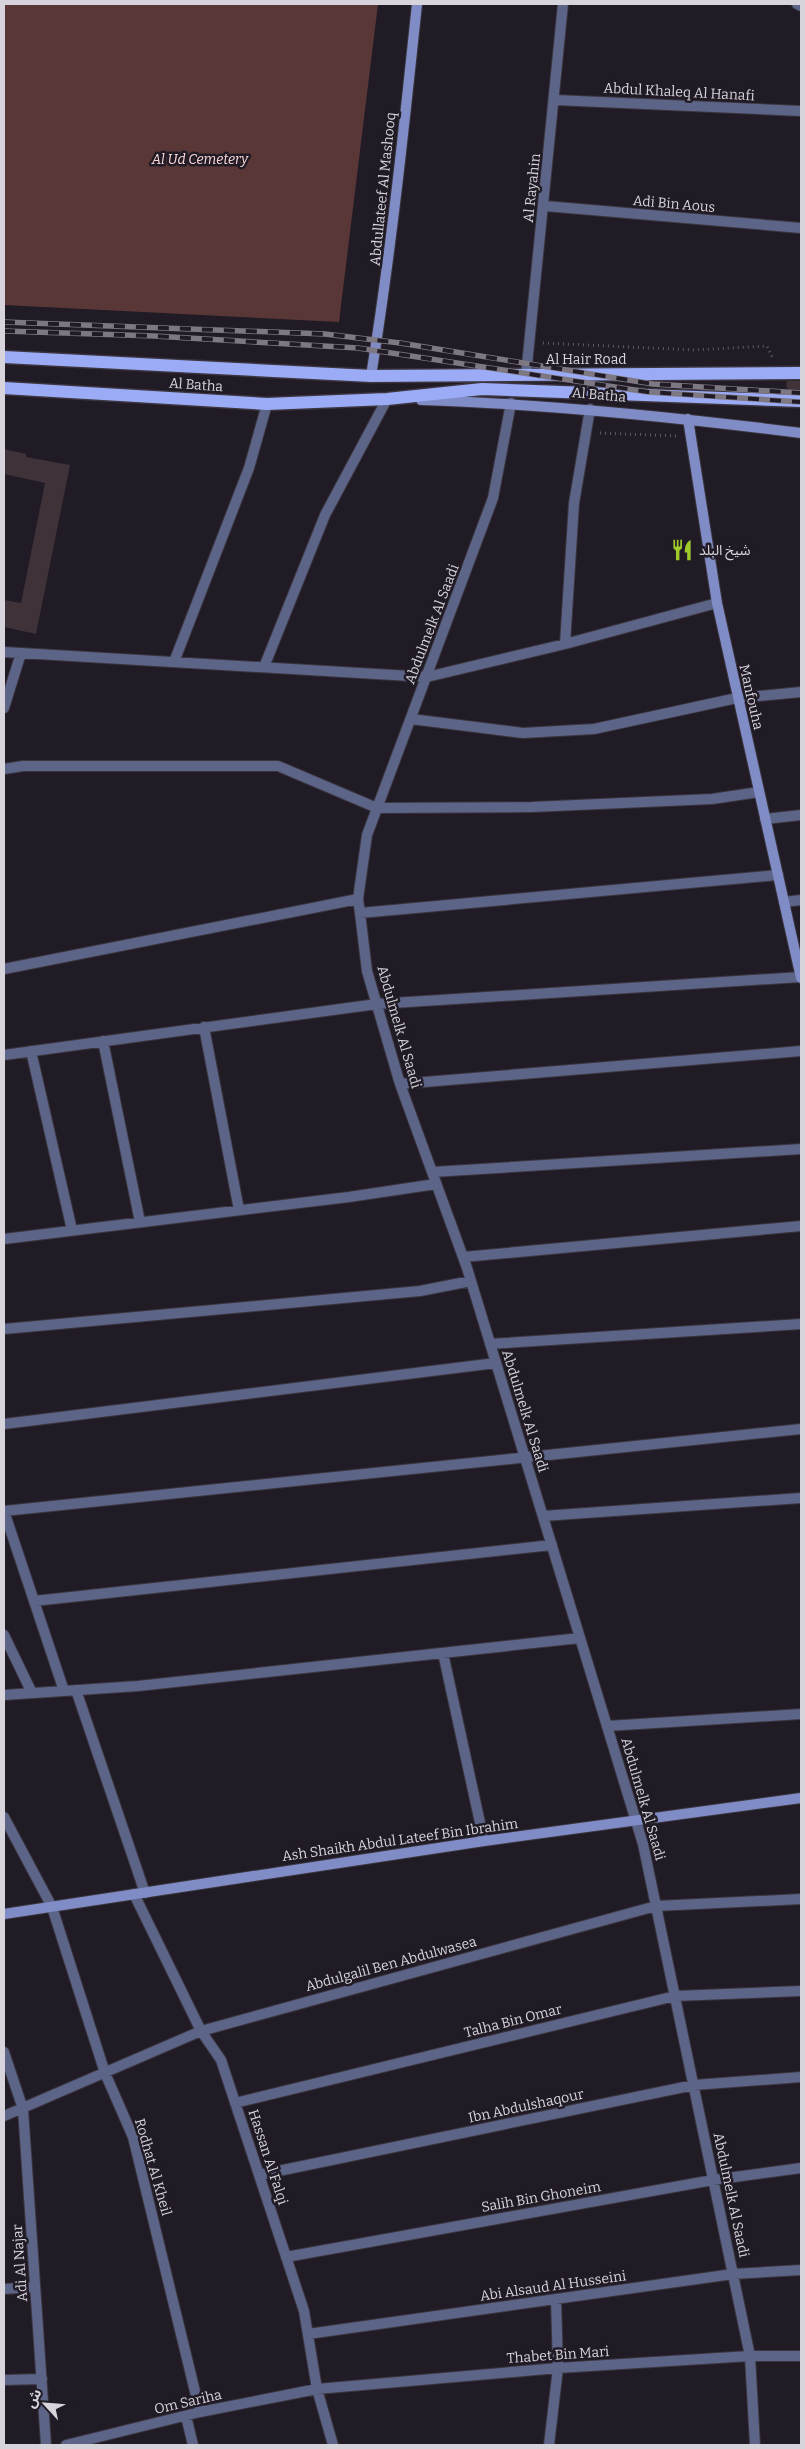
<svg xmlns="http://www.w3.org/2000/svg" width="805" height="2449" font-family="Bitter,'Noto Sans Arabic',serif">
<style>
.green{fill:#593737}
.building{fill:#3f3239}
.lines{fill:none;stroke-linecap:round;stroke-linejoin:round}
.street-casing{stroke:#3b353f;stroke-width:12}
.secondary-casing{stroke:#3b353f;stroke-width:12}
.primary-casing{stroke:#3b353f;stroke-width:15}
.path{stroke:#5e5963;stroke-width:3;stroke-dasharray:1 4;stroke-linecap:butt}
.street{stroke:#5c6487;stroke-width:10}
.secondary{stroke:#808cc5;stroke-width:10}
.primary{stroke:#9babf5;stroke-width:12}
.rail-casing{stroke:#7d7881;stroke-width:5.5}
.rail{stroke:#211b26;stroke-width:4;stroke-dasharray:11;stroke-linecap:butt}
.labels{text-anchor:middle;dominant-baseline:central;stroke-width:5;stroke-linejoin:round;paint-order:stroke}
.street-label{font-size:14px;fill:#d8d4db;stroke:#211b26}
.park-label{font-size:14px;font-style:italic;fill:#fddad9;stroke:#211b26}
.poi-label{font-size:14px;fill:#d8d4db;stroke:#211b26;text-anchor:start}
</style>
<rect width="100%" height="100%" fill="#211b26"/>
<!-- green -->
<path class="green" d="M 4,4 L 378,4 L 339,322 L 4,305 Z"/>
<!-- building -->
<path class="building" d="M 787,381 L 801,381 L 801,393 L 790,392 L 786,386 Z
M 4,449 L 26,454 L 26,457 L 70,465 L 36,634 L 4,627 L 4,600 L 21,603 L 45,483 L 4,474 Z"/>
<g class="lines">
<!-- street casing -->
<g class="street-casing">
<path id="street" d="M 797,4 L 801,6
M 555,100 L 801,111
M 545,206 L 801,228
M 526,375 L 563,4
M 511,403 L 493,498 L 367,835 L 358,899 L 360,913 L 367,971 L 400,1084 L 467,1268 L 643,1844 L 750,2356 L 755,2445
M 565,644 L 574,503 L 590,409
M 4,652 L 427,677 L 565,644 L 717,603
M 174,662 L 249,468 L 267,404
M 264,667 L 325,515 L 387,399
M 4,708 L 21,653
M 411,719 L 523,733 L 594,729 L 737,698 L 801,692
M 4,769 L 23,766 L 278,766 L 377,808 L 532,807 L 712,799 L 759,792
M 765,819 L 801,815
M 784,902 L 801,900
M 360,913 L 778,875
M 4,969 L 358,899
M 204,1027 L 239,1210
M 103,1041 L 140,1222
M 31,1051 L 72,1230
M 4,1055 L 377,1004 L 801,977
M 400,1084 L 801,1051
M 432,1172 L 801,1149
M 4,1239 L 349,1197 L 436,1184
M 463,1257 L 801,1226
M 4,1329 L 420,1291 L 471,1281
M 490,1344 L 801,1324
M 4,1424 L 496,1363
M 4,1511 L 801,1429
M 4,1511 L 64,1691
M 543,1516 L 801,1498
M 34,1601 L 552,1545
M 4,1635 L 32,1693
M 443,1653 L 484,1841
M 76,1690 L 145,1893
M 4,1695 L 138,1686 L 580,1638
M 607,1726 L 801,1714
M 4,1817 L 52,1907 L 105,2073 L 133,2137 L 200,2412
M 134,1894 L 201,2031 L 221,2060 L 304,2311 L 317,2389 L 333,2445
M 4,2052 L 23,2109 L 46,2445
M 235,2103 L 675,1996 L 801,1991
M 4,2116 L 201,2031 L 656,1906 L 801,1899
M 259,2175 L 694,2085 L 801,2077
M 286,2257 L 713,2180 L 801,2168
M 4,2289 L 35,2287
M 308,2334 L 733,2274 L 801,2270
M 4,2380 L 42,2379
M 186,2416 L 193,2445
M 66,2445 L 200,2412 L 317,2389 L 558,2368 L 750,2356 L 801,2356
M 549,2445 L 558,2368 L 556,2300"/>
</g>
<!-- secondary casing -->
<g class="secondary-casing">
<path id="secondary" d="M 371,376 C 391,252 404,128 417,4
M 421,400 C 549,404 675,417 801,433
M 688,419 L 717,603 L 801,978
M 4,1914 L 484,1841 L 801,1798"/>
</g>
<!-- primary casing -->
<g class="primary-casing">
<path id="primary" d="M 4,357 L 371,376 L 801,373
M 4,388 L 267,404 L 387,399 L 482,389 L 801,401"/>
</g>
<!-- path -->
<path class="path" d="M 543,343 L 694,350 L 767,346 L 773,359
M 600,433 L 676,436"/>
<!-- street -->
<use href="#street" class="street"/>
<!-- secondary -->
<use href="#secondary" class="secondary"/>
<!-- primary -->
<use href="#primary" class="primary"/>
<!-- rail casing -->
<g class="rail-casing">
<path id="rail" d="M 4,322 L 325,334 L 400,343 L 653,384 L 801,393
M 4,331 L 154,336 L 358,348 L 648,392 L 801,402"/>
</g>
<!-- rail -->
<use href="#rail" class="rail"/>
</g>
<!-- icons -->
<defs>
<g id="restaurant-bare" transform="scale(1.725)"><path d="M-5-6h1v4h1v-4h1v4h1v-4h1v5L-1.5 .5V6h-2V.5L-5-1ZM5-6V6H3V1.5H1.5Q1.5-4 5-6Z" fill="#a0c92b" stroke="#211b26" stroke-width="2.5" paint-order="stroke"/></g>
</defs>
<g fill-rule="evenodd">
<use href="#restaurant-bare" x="682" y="550"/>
</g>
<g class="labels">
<!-- street labels -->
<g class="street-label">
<text transform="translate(679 92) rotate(3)">Abdul Khaleq Al Hanafi</text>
<text transform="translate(532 188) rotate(-84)">Al Rayahin</text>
<text transform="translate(383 189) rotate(-84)">Abdullateef Al Mashooq</text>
<text transform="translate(674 204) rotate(5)">Adi Bin Aous</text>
<text x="586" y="359">Al Hair Road</text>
<text transform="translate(196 385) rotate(4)">Al Batha</text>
<text transform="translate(599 395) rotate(5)">Al Batha</text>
<text transform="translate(432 624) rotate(-69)">Abdulmelk Al Saadi</text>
<text transform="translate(751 697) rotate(77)">Manfouha</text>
<text transform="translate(399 1027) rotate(74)">Abdulmelk Al Saadi</text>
<text transform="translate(525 1411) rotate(73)">Abdulmelk Al Saadi</text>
<text transform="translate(643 1799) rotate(74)">Abdulmelk Al Saadi</text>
<text transform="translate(400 1840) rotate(-8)">Ash Shaikh Abdul Lateef Bin Ibrahim</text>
<text transform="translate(391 1964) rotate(-15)">Abdulgalil Ben Abdulwasea</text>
<text transform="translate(513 2021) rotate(-14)">Talha Bin Omar</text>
<text transform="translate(526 2106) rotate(-12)">Ibn Abdulshaqour</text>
<text transform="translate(268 2157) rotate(72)">Hassan Al Falqi</text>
<text transform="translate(153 2167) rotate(74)">Rodhat Al Kheil</text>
<text transform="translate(731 2195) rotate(78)">Abdulmelk Al Saadi</text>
<text transform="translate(541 2197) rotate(-10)">Salih Bin Ghoneim</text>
<text transform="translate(20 2263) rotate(-94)">Adi Al Najar</text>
<text transform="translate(553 2286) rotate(-8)">Abi Alsaud Al Husseini</text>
<text transform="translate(558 2355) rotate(-4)">Thabet Bin Mari</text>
<text transform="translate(188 2402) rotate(-13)">Om Sariha</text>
</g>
<!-- park labels -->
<g class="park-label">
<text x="200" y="159">Al Ud Cemetery</text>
</g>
<!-- poi labels -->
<g class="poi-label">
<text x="699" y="550">شيخ البلد</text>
</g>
</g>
<!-- border -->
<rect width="805" height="2449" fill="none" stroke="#d8d4db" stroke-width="10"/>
<!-- north arrow -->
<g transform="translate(45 2404) rotate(296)" stroke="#211b26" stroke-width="4" paint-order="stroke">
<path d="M0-4L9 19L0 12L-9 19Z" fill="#d8d4db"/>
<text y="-8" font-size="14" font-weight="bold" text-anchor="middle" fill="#d8d4db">ش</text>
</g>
</svg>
